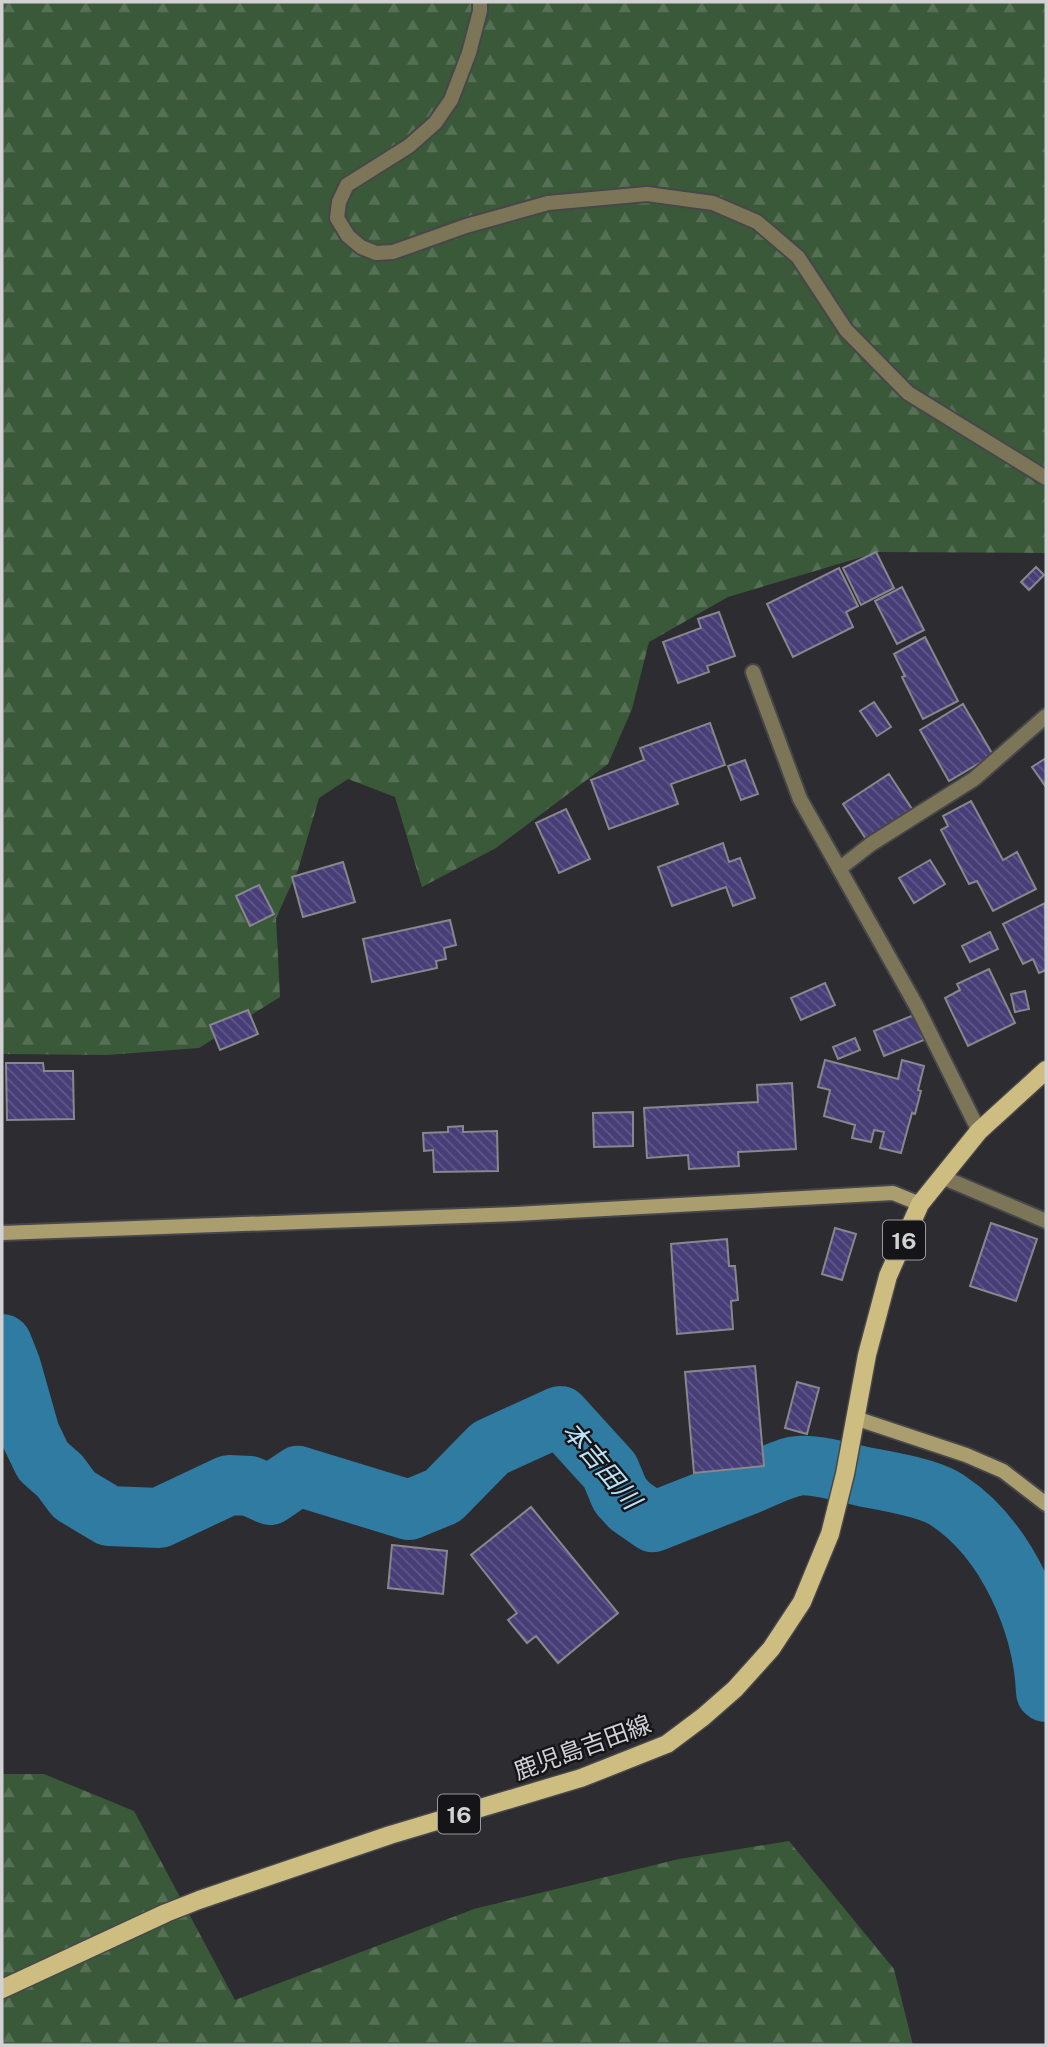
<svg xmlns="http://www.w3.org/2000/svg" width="1048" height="2047" font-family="'Public Sans','Noto Sans JP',sans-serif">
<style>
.forest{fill:url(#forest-firs)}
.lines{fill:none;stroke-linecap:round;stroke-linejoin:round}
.river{stroke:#2f7ba2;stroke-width:60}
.building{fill:url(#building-back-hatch);stroke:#88878d;stroke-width:2}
.street-casing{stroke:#47474b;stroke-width:18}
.secondary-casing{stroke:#47474b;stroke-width:18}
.primary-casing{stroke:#47474b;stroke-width:21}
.street{stroke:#7d7558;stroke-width:14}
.secondary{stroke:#aa9e6f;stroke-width:14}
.primary{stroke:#cdbd81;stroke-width:18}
.labels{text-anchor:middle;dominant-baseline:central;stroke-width:5;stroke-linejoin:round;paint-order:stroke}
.shield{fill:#151417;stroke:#99999c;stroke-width:2}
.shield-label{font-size:23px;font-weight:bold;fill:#d2d2d5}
.street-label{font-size:24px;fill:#d2d2d5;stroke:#151417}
.water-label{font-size:26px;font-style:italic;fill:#bbe1f7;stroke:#151417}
</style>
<defs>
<pattern id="forest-firs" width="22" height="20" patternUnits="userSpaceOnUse" patternTransform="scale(1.75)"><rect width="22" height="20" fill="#3a5939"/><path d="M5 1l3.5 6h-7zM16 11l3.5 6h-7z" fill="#567055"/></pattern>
<pattern id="building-back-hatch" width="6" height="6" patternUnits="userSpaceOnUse" patternTransform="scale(1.75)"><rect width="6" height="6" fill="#473d77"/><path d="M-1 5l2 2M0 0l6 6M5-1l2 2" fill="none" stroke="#615889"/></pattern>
</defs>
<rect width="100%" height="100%" fill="#2c2c31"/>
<!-- forest -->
<path class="forest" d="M 2,2 L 1046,2 L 1046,553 L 879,552 L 728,597 L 649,642 L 632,709 L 608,764 L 496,848 L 422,887 L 395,797 L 348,779 L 319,798 L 298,870 L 276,918 L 280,997 L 199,1048 L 107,1055 L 2,1054 Z
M 2,1774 L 44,1774 L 134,1811 L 235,2000 L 474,1909 L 679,1859 L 789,1841 L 894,1969 L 913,2045 L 2,2045 Z"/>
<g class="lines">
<!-- river -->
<path class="river" d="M 2,1344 L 11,1367 L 30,1434 L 43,1461 L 60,1476 L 74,1495 L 109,1516 L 159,1518 L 229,1485 L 250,1486 L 270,1495 L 298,1476 L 409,1510 L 443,1496 L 490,1448 L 560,1416 L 610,1471 L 620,1495 L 630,1506 L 653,1522 C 684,1510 716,1497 747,1485 C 762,1479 777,1471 792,1467 C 808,1462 847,1473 865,1477 C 887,1481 929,1488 947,1500 C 1007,1539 1043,1623 1046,1692"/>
</g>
<!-- building -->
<path class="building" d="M 876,552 L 894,588 L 861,605 L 843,568 Z
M 1036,567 L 1044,575 L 1029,590 L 1021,582 Z
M 839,568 L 858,606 L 846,612 L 853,627 L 793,657 L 767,604 Z
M 902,587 L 924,630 L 897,644 L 875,601 Z
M 719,612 L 735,656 L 707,666 L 709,672 L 678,683 L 663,642 L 701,628 L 698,619 Z
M 925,637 L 958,701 L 923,719 L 902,677 L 905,676 L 894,654 Z
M 874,702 L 891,727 L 877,736 L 860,711 Z
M 963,704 L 993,755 L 949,781 L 920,730 Z
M 710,723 L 725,765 L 671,784 L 678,804 L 609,829 L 591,780 L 644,760 L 640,748 Z
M 1046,758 L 1046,787 L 1032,767 Z
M 745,760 L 758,794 L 741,800 L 728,766 Z
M 889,774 L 912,809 L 866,839 L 843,804 Z
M 971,801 L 1003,860 L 1017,852 L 1036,889 L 993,911 L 977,881 L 969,884 L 941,830 L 948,826 L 943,816 Z
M 566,809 L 590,859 L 559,873 L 536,823 Z
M 723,843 L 729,862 L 740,858 L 755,898 L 733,906 L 726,887 L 672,906 L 658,867 Z
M 930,860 L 945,884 L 914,903 L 899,878 Z
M 343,862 L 355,902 L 303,917 L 292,877 Z
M 259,885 L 274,914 L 250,926 L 236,896 Z
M 1045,903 L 1046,970 L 1039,973 L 1033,959 L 1023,964 L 1003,924 Z
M 450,920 L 456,945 L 444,948 L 446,959 L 436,961 L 437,968 L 372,982 L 363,939 Z
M 990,932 L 998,949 L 970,962 L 962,946 Z
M 989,969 L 1015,1023 L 968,1046 L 945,998 L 960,990 L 957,984 Z
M 825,983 L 835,1005 L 801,1020 L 791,998 Z
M 1025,991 L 1029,1009 L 1015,1012 L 1011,994 Z
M 248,1010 L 258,1034 L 220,1050 L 210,1025 Z
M 914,1015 L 924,1040 L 884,1056 L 874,1031 Z
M 855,1038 L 860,1050 L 838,1059 L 833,1047 Z
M 825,1060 L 898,1079 L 902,1060 L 924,1066 L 918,1090 L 921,1091 L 915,1114 L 912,1113 L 901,1153 L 880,1148 L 884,1132 L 874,1130 L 871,1142 L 852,1138 L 855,1125 L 824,1116 L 830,1090 L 818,1087 Z
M 6,1063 L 43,1063 L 44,1071 L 73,1071 L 74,1119 L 7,1120 Z
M 792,1083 L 796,1149 L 738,1152 L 739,1166 L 689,1169 L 688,1155 L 647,1158 L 644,1108 L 758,1102 L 757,1085 Z
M 633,1112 L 633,1146 L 594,1147 L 593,1113 Z
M 463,1126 L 463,1132 L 497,1131 L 498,1171 L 434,1172 L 433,1150 L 424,1151 L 423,1133 L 448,1132 L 448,1127 Z
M 991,1223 L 1037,1239 L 1016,1301 L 970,1286 Z
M 835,1228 L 856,1234 L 842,1280 L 822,1274 Z
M 727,1239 L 729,1266 L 735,1266 L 738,1300 L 731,1301 L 733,1329 L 677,1334 L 671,1244 Z
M 755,1366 L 764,1466 L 694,1473 L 685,1372 Z
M 797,1382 L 819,1388 L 807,1434 L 785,1428 Z
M 531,1507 L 618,1613 L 558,1663 L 536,1636 L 527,1643 L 508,1620 L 517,1613 L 471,1555 Z
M 392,1545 L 447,1551 L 443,1594 L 388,1588 Z"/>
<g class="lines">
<!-- street casing -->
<g class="street-casing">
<path id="street" d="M 480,2 L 480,11 L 469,53 L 451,100 L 435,123 L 409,146 L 347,185 L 339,202 L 337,218 L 348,236 L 361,247 L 376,253 L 393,252 L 466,226 L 548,203 L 647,194 L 713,203 L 757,222 L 798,257 L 846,330 L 908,393 L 1046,478
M 753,672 L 800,799 L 917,1007 L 979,1131
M 839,869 L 871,844 L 974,779 L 1046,716
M 942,1177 L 1046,1221"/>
</g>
<!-- secondary casing -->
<g class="secondary-casing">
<path id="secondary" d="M 2,1233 L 515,1214 L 893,1193 L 920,1204
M 855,1418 L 966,1455 L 1003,1471 L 1046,1504"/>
</g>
<!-- primary casing -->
<g class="primary-casing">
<path id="primary" d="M 2,1989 L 166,1913 L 199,1900 L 390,1835 L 581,1778 L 667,1744 L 703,1717 L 735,1689 L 771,1649 L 802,1602 L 830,1534 L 845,1474 L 867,1355 L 888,1276 L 920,1204 L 979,1131 L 1046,1070"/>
</g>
<!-- street -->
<use href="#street" class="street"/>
<!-- secondary -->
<use href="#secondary" class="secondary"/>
<!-- primary -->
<use href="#primary" class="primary"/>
</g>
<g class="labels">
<!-- shield labels -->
<g class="shield">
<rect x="883" y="1220.5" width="42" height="39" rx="5"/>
<rect x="438" y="1794.5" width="42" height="39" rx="5"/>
</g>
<g class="shield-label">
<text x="904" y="1240">16</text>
<text x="459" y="1814">16</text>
</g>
<!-- street labels -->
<g class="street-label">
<text transform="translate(582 1747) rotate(-20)">鹿児島吉田線</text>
</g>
<!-- water labels -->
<g class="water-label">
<text transform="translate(602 1465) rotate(50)">本吉田川</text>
</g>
</g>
<!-- border -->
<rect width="1048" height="2047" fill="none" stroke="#d2d2d5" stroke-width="7"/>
</svg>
